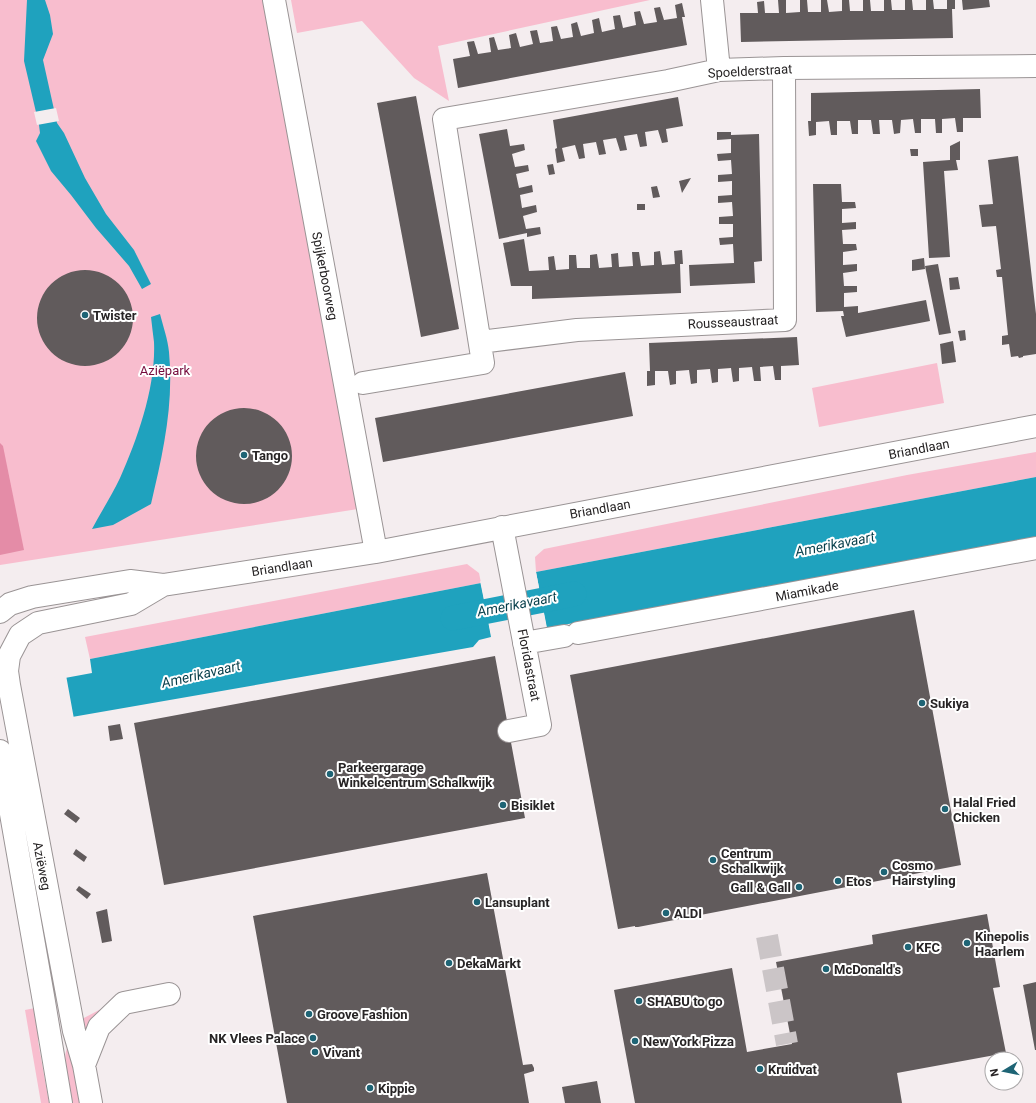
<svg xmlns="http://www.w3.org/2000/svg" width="1036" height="1103" font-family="Roboto,sans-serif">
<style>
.green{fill:#f8bdce}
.forest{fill:#e48ca7}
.water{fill:#1fa2be}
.pier{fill:#f4edef}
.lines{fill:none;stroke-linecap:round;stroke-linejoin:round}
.canal{stroke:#1fa2be;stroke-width:25}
.building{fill:#615b5c}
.minor-tunnel{stroke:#cbc5c7;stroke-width:22;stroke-dasharray:22 11;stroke-linecap:butt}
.minor-casing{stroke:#9a9495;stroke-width:24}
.minor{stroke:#fff;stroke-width:22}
.poi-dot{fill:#1e6475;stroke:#fff;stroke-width:1.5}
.labels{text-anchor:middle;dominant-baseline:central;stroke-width:4;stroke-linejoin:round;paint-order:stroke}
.street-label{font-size:13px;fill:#272425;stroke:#fff}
.poi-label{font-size:13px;font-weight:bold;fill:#272425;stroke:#fff;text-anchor:start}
.park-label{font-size:13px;fill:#760c3d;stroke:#fff}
.water-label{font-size:14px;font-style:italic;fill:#063e4a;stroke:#fff}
</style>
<rect width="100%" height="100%" fill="#f4edef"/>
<!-- green -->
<path class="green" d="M 0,0 L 263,0 L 358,509 L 0,565 Z
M 291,0 L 650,0 L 438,46 L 449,101 L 414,78 L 362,21 L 297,33 Z
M 937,363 L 944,403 L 819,427 L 812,388 Z
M 1036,452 L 1036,477 L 536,572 L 535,557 L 544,549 L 907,475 Z
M 467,564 L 479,573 L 481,583 L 90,659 L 85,637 Z
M 40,1007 L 38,1041 L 49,1103 L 41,1103 L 25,1010 Z
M 101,1009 L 101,1011 L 82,1039 L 82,1019 Z
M 69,1045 L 80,1103 L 71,1103 C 69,1089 60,1056 69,1045 Z"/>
<!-- forest -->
<path class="forest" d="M 0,443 L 3,446 L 24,550 L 0,555 Z"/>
<!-- water -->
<path class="water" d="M 27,0 L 45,0 L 50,15 L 53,34 L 43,60 L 57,123 L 64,133 L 85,178 L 106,214 L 134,250 L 151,284 L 142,289 L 129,266 L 96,228 L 71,195 L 51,171 L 36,141 L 40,133 L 39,125 L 24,61 Z
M 160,314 C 163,326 168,340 169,352 C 174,405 163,453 151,504 L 113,525 L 92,529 C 101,512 112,495 120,478 C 138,438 156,386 154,342 C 153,334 152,326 151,317 Z
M 1036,477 L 1036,537 L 547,628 L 536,572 Z
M 481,583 L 491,637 L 479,640 L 473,647 L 72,717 L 0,690 L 92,673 L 90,659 Z"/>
<!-- pier -->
<path class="pier" d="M 56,108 L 59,121 L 37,125 L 34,112 Z
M 536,570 L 536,572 L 547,630 L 545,629 L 534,572 Z
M 480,581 L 483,582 L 493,637 L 492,639 Z
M 66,675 L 74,719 L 0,733 L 0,688 Z"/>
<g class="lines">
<!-- canal -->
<path class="canal" d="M 453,618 L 574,594"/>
</g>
<!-- building -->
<path class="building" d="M 778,0 L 786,0 L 786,13 L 800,12 L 800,0 L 807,0 L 808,12 L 821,12 L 821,0 L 827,0 L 829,12 L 842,11 L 842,0 L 849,0 L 850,11 L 863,11 L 863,0 L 870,0 L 871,11 L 884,11 L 884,0 L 891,0 L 892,10 L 905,10 L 905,0 L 912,0 L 913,10 L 926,10 L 926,0 L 933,0 L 934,9 L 947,9 L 947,0 L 955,0 L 955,9 L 952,9 L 953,38 L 741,42 L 740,13 L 758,13 L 757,2 L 764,1 L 765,13 L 779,13 Z
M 962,0 L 989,0 L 990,7 L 963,10 Z
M 682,3 L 685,17 L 682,17 L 687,45 L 458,88 L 453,59 L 470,56 L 467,42 L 474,41 L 478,54 L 491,52 L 489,38 L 494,37 L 498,50 L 511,48 L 509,35 L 516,33 L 520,47 L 533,44 L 530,31 L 537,30 L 540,43 L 553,41 L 551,27 L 557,26 L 561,39 L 573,37 L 571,24 L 577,22 L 581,36 L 594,33 L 592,20 L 599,18 L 602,32 L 615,29 L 613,16 L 620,15 L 623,28 L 636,25 L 634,12 L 640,11 L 644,24 L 657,22 L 654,8 L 660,7 L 664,20 L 677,18 L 675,5 Z
M 980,89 L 981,118 L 963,118 L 963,132 L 957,132 L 955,118 L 942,119 L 942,133 L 936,133 L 935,119 L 921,119 L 921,133 L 915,133 L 913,119 L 901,120 L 900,133 L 894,134 L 892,120 L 879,120 L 880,134 L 873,134 L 871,120 L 858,120 L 858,134 L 852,134 L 850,121 L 837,121 L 837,135 L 831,135 L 829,121 L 816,122 L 816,135 L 809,136 L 808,121 L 811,121 L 811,93 Z
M 416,96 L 459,329 L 421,337 L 377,103 Z
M 678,97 L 683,126 L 666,129 L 668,142 L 662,143 L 658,130 L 645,132 L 647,146 L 640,147 L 637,134 L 624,136 L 627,150 L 620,151 L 616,138 L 603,140 L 606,154 L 599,155 L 596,142 L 583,144 L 585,158 L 579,159 L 575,145 L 562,148 L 565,161 L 557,163 L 555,149 L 557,148 L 553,120 Z
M 507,129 L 510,146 L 524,144 L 525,150 L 512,154 L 515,167 L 528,165 L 529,171 L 516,174 L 519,188 L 532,185 L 533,192 L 520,195 L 522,208 L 536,205 L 537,212 L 523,216 L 526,229 L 540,227 L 541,234 L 527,237 L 527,233 L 499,239 L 479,134 Z
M 717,132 L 731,132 L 731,135 L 759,134 L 762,261 L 754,262 L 755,283 L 690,286 L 689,265 L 734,263 L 733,244 L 720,245 L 719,238 L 733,237 L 733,224 L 719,224 L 719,217 L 733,216 L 732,202 L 718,203 L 718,196 L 732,195 L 732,181 L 718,182 L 718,175 L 732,174 L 731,160 L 718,161 L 717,154 L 731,153 L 731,139 L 717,140 Z
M 960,141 L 960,160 L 956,160 L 958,170 L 944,171 L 950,257 L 929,258 L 923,162 L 950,160 L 950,146 Z
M 910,149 L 918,149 L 918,156 L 911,156 Z
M 1018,156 L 1036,314 L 1036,354 L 1023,356 L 1023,357 L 1019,358 L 1018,356 L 1011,357 L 1009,344 L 1002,345 L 1002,336 L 1008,335 L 1002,277 L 997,277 L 996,270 L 1001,269 L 996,226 L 982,227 L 979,205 L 993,204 L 988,160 Z
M 553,164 L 555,174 L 549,175 L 547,165 Z
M 691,178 L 682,193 L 679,181 Z
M 813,184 L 841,184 L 842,202 L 855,202 L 856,208 L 842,209 L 842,223 L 856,222 L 856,229 L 842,230 L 843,244 L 856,244 L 857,250 L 843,252 L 843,265 L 857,264 L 857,271 L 843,273 L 844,286 L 857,286 L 857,292 L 844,293 L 844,307 L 858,306 L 858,313 L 926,300 L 930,321 L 846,337 L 841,316 L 844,316 L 843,311 L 816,312 Z
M 657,186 L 660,197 L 653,198 L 651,187 Z
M 637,204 L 645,204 L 645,210 L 637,210 Z
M 524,239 L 529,271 L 549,270 L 548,257 L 554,256 L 556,270 L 569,269 L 569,255 L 576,255 L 577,268 L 590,268 L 590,255 L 597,254 L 599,268 L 612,267 L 611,254 L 618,253 L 619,267 L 633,266 L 632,252 L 639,252 L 641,266 L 654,265 L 654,252 L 660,251 L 662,265 L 675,264 L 674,251 L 682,250 L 683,264 L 680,264 L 681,293 L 532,299 L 532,286 L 511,286 L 503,243 Z
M 924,258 L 925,269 L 912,271 L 912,260 Z
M 938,264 L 951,333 L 939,335 L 925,266 Z
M37 318a48 48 0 1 1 96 0a48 48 0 1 1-96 0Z
M 958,277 L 960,289 L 950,290 L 949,278 Z
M 965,330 L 966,340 L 960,341 L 958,331 Z
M 797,337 L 799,365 L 781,366 L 781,380 L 775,380 L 773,366 L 760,367 L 761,381 L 754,381 L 752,367 L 739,368 L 739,381 L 733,382 L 731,368 L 718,369 L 718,382 L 712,383 L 710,369 L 697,370 L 697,383 L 691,384 L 689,370 L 676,371 L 676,384 L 670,385 L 668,371 L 655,371 L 655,385 L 647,386 L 647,371 L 650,371 L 649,343 Z
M 953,341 L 956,362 L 942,364 L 940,344 Z
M 625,372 L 633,416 L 383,462 L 375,418 Z
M196 456a48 48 0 1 1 96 0a48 48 0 1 1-96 0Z
M 914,610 L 961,865 L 638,927 L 635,927 L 635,926 L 618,929 L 570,675 Z
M 495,656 L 525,818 L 164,885 L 134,723 Z
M 120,724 L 123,739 L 110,741 L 108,726 Z
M 68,809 L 80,818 L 76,823 L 64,814 Z
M 76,849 L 87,857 L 84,862 L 73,854 Z
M 487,873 L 523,1065 L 532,1064 L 534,1068 L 534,1071 L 524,1074 L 529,1103 L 287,1103 L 253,916 Z
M 79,886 L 91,894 L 87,899 L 76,890 Z
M 107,909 L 112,941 L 102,943 L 96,912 Z
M 987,914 L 1000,987 L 993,988 L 1006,1053 L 897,1073 L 902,1103 L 635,1103 L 614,990 L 732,968 L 747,1052 L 792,1044 L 776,962 L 873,944 L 872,935 Z
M 1036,982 L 1036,1050 L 1035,1050 L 1023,985 Z
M 597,1081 L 601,1103 L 565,1103 L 562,1087 Z"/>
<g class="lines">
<!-- minor-tunnel -->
<path class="minor-tunnel" d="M 767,936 L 787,1044"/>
<!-- minor casing -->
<g class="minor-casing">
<path id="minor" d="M 274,0 L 376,552
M 712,0 L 719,70
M 480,342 L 577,330 L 785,320 L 784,68
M 363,383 L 483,363 L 444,119 L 668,81 L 719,70 L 784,68 L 1036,66
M 502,527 L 540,725 L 509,731
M 0,612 L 10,604 L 32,597 L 130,581 L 163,585 L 376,552 L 1036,426
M 578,633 L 1036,548
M 524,643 L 564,636
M 0,751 L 43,996 L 61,1103
M 84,1065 L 99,1027 L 124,1003 L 169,994
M 91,1103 L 84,1065 L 74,1031 L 9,685 L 7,671 L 9,656 L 20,635 L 38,623 L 131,604 L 163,585"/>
</g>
<!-- minor -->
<use href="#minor" class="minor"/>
</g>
<!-- markers -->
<g class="poi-dot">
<circle cx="85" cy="315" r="4"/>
<circle cx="244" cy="455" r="4"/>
<circle cx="922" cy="703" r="4"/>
<circle cx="330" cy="774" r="4"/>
<circle cx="503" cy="805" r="4"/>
<circle cx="945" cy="809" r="4"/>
<circle cx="713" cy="860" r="4"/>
<circle cx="884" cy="872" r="4"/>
<circle cx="838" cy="881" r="4"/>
<circle cx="799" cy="887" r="4"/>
<circle cx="477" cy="902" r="4"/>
<circle cx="666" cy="913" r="4"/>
<circle cx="967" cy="943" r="4"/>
<circle cx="908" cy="947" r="4"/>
<circle cx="449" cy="963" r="4"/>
<circle cx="826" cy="969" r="4"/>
<circle cx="639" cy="1001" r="4"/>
<circle cx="309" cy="1014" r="4"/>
<circle cx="313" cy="1038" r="4"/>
<circle cx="635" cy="1041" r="4"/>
<circle cx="315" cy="1052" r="4"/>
<circle cx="760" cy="1069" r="4"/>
<circle cx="370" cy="1088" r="4"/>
</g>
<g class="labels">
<!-- street labels -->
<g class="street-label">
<text transform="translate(750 71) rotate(-3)">Spoelderstraat</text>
<text transform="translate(325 276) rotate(79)">Spijkerboorweg</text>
<text transform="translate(733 322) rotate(-3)">Rousseaustraat</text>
<text transform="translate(919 449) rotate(-11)">Briandlaan</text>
<text transform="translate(600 509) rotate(-10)">Briandlaan</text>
<text transform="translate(282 567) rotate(-9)">Briandlaan</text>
<text transform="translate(807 591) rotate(-11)">Miamikade</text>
<text transform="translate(529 665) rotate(79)">Floridastraat</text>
<text transform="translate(42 866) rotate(79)">Aziëweg</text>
</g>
<!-- poi labels -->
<g class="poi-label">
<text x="93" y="315">Twister</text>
<text x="252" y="455">Tango</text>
<text x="930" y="703">Sukiya</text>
<text x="338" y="767">Parkeergarage<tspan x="338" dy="15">Winkelcentrum Schalkwijk</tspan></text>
<text x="953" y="802">Halal Fried<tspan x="953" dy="15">Chicken</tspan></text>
<text x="511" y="805">Bisiklet</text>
<text x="721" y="853">Centrum<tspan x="721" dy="15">Schalkwijk</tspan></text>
<text x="892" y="865">Cosmo<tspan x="892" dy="15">Hairstyling</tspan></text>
<text x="846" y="881">Etos</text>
<text x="791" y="887" text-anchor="end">Gall &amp; Gall</text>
<text x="485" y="902">Lansuplant</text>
<text x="674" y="913">ALDI</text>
<text x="975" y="936">Kinepolis<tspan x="975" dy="15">Haarlem</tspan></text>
<text x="916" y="947">KFC</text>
<text x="457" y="963">DekaMarkt</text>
<text x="834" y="969">McDonald's</text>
<text x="647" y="1001">SHABU to go</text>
<text x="317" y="1014">Groove Fashion</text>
<text x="305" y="1038" text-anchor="end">NK Vlees Palace</text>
<text x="643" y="1041">New York Pizza</text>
<text x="323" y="1052">Vivant</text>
<text x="768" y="1069">Kruidvat</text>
<text x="378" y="1088">Kippie</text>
</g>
<!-- park labels -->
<g class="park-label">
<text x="165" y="370">Aziëpark</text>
</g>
<!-- water labels -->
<g class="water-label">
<text transform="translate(835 544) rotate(-11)">Amerikavaart</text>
<text transform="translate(517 604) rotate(-11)">Amerikavaart</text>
<text transform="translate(201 674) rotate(-13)">Amerikavaart</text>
</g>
</g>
<!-- north arrow -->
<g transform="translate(1004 1071) rotate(260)"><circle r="19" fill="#ffffff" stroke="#a9a7a8"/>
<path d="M0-3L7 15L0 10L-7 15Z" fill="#1e6475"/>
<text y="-6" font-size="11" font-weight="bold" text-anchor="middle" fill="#272425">N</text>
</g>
</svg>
